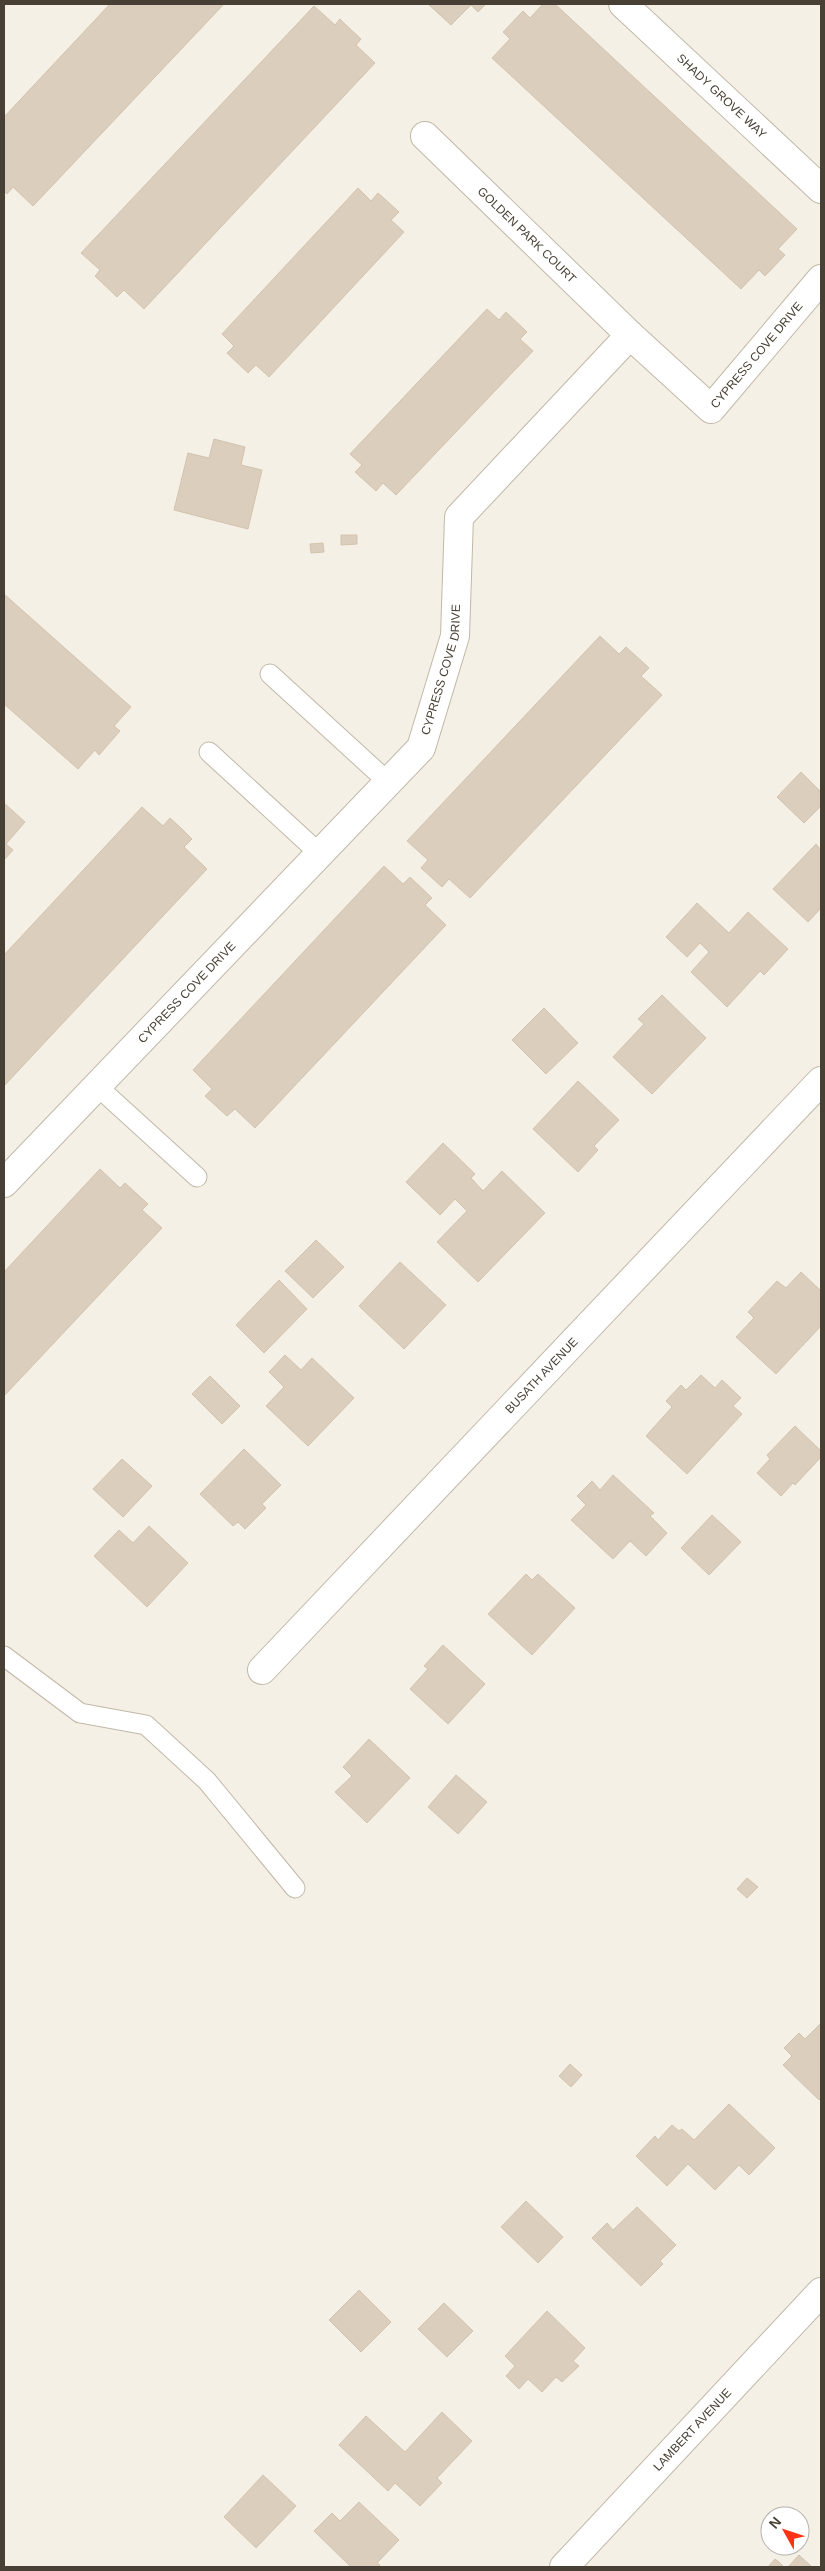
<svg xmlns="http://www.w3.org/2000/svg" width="825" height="2571" font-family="Helvetica,sans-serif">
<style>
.building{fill:#dbcebd;stroke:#d3c3ac}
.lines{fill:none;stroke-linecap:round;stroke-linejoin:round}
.service-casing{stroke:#c1b8a7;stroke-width:21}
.minor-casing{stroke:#c1b8a7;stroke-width:30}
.service{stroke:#fff;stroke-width:19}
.minor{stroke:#fff;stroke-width:28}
.labels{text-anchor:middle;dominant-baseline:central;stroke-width:4;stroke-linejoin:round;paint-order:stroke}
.street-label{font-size:12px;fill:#484034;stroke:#fff}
</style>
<rect width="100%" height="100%" fill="#f5f0e6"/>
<!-- building -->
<path class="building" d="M 110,4 L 224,4 L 33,206 L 13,187 L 7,194 L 4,191 L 4,117 Z
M 428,4 L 486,4 L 478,12 L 471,5 L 451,25 Z
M 543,4 L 555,4 L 797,229 L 778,249 L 785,255 L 765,276 L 759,270 L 741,289 L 492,58 L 510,39 L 503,32 L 505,30 L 523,11 L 530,18 Z
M 314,6 L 335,25 L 340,19 L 346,25 L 361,39 L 356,45 L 375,63 L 144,309 L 124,290 L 117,297 L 95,276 L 100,270 L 81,253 Z
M 358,188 L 371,201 L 378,193 L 387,201 L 399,212 L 391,220 L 404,232 L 269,377 L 256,365 L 248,373 L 227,353 L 234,346 L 222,334 Z
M 487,309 L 499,320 L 506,312 L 527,332 L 520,339 L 533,351 L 396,495 L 383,483 L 376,491 L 355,472 L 362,465 L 350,454 Z
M 214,439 L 245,447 L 241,465 L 262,470 L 248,529 L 174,510 L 188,453 L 209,458 Z
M 341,535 L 357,535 L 357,544 L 341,545 Z
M 323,543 L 324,552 L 311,553 L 310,544 Z
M 4,594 L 131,707 L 114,726 L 120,731 L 99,755 L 95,750 L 78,769 L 4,704 Z
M 600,636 L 619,654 L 626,647 L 647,666 L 649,668 L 641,676 L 662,695 L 470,898 L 449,879 L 442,887 L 421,868 L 428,860 L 407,841 Z
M 801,772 L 821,792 L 821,806 L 804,823 L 777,797 Z
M 4,803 L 25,822 L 6,844 L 13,850 L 4,860 Z
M 142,807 L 163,826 L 170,818 L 182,829 L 192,839 L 184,847 L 207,869 L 4,1086 L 4,955 Z
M 816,844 L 821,850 L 821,908 L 808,922 L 773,889 Z
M 384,866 L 403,884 L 410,877 L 432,898 L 425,905 L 446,925 L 255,1128 L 235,1109 L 227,1116 L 205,1096 L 212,1089 L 193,1070 Z
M 697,903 L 729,933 L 748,912 L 788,949 L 764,975 L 760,971 L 727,1007 L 691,972 L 709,952 L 700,943 L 687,957 L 666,937 Z
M 662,995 L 706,1038 L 652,1094 L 613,1057 L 644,1024 L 638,1019 Z
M 544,1008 L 578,1043 L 546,1074 L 512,1040 Z
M 578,1081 L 619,1120 L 594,1146 L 598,1150 L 578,1172 L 533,1129 Z
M 443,1143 L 475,1174 L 471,1178 L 483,1191 L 502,1171 L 545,1213 L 478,1282 L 437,1242 L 467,1211 L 455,1199 L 440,1215 L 406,1182 Z
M 100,1169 L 120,1188 L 125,1183 L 148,1204 L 142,1210 L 162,1228 L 4,1396 L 4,1272 Z
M 316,1240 L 344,1267 L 313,1298 L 285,1271 Z
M 400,1262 L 446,1305 L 404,1349 L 359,1306 Z
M 801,1272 L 821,1291 L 821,1326 L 776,1374 L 736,1337 L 754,1318 L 748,1312 L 777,1281 L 786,1288 Z
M 279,1280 L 307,1309 L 264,1353 L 236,1325 Z
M 285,1355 L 301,1370 L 312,1358 L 354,1398 L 308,1446 L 266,1406 L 284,1387 L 269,1372 Z
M 701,1375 L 715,1388 L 722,1380 L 741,1398 L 733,1406 L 742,1414 L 687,1474 L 646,1436 L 672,1407 L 666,1401 L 681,1385 L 686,1390 Z
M 210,1376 L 240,1406 L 222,1424 L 192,1394 Z
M 795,1426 L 821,1451 L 821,1457 L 795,1485 L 793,1483 L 781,1496 L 757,1473 L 770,1459 L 767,1455 Z
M 244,1449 L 281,1485 L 262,1504 L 266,1508 L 245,1529 L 238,1522 L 233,1526 L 200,1494 Z
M 122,1459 L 152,1486 L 123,1517 L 93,1489 Z
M 613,1475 L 654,1513 L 650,1516 L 667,1533 L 646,1556 L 630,1541 L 613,1559 L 571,1520 L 586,1505 L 577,1496 L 592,1481 L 600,1490 Z
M 712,1515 L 741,1542 L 709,1575 L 681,1548 Z
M 149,1526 L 188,1563 L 147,1607 L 94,1556 L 119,1530 L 133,1543 Z
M 526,1574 L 532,1580 L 538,1574 L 575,1608 L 532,1655 L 488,1614 Z
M 443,1645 L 485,1684 L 448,1724 L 410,1689 L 428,1669 L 424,1666 Z
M 369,1739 L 410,1778 L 367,1823 L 335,1792 L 352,1776 L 343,1767 Z
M 456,1775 L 487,1802 L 458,1834 L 428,1807 Z
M 747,1878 L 758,1887 L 747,1898 L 737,1889 Z
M 821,2023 L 821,2098 L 819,2100 L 783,2065 L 792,2056 L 784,2048 L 799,2033 L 805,2039 Z
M 570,2064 L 582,2075 L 571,2087 L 559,2076 Z
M 729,2104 L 775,2148 L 749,2175 L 739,2165 L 715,2190 L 688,2164 L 667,2186 L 636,2156 L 655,2136 L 658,2140 L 672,2125 L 679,2131 L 682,2129 L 694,2140 Z
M 526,2201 L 563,2237 L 538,2263 L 501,2227 Z
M 637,2207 L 676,2245 L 660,2261 L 663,2264 L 641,2286 L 592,2238 L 607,2223 L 613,2230 Z
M 359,2290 L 391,2322 L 361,2352 L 329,2320 Z
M 444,2303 L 473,2331 L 447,2357 L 418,2329 Z
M 547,2311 L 585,2348 L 573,2361 L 579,2366 L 562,2382 L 556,2377 L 542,2392 L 528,2379 L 519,2389 L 506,2376 L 515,2366 L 505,2356 Z
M 442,2412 L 472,2441 L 437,2478 L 442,2483 L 420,2506 L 395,2483 L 388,2491 L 339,2445 L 366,2416 L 405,2452 Z
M 263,2475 L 296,2506 L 256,2548 L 224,2517 Z
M 359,2502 L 399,2540 L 377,2563 L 380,2565 L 378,2567 L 351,2567 L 314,2531 L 332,2513 L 340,2521 Z
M 799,2555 L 812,2567 L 788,2567 Z
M 775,2559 L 779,2562 L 784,2567 L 768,2567 Z"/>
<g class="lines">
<!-- service casing -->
<g class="service-casing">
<path id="service" d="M 270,674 L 388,782
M 209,752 L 320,854
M 97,1086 L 197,1177
M 4,1656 L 80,1713 L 146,1725 L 207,1781 L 295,1888"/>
</g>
<!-- minor casing -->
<g class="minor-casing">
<g id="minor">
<path id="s1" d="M 623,4 L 821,189"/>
<path id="s2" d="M 425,136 L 630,335 L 711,409 L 821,279"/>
<path id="s3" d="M 4,1183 L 421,748 L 455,636 L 459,517 L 630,335"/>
<path id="s4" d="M 262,1670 L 821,1081"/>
<path id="s5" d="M 564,2567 L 821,2292"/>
</g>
</g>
<!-- service -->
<use href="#service" class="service"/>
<!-- minor -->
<use href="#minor" class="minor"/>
</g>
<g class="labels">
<!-- street labels -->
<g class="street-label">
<text stroke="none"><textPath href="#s1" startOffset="135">SHADY GROVE WAY</textPath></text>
<text stroke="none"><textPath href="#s2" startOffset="142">GOLDEN PARK COURT</textPath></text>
<text stroke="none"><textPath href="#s2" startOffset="466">CYPRESS COVE DRIVE</textPath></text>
<text stroke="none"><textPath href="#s3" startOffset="684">CYPRESS COVE DRIVE</textPath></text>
<text stroke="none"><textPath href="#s3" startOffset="264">CYPRESS COVE DRIVE</textPath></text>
<text stroke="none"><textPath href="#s4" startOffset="406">BUSATH AVENUE</textPath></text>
<text stroke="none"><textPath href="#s5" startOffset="188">LAMBERT AVENUE</textPath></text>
</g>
</g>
<!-- border -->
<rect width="825" height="2571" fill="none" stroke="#484034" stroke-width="10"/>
<!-- north arrow -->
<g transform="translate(785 2531) rotate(310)"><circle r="24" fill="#ffffff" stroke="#b6b3ae"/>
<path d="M0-4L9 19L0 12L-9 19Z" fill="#ff3213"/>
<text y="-8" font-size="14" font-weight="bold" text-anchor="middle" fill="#484034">N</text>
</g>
</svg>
